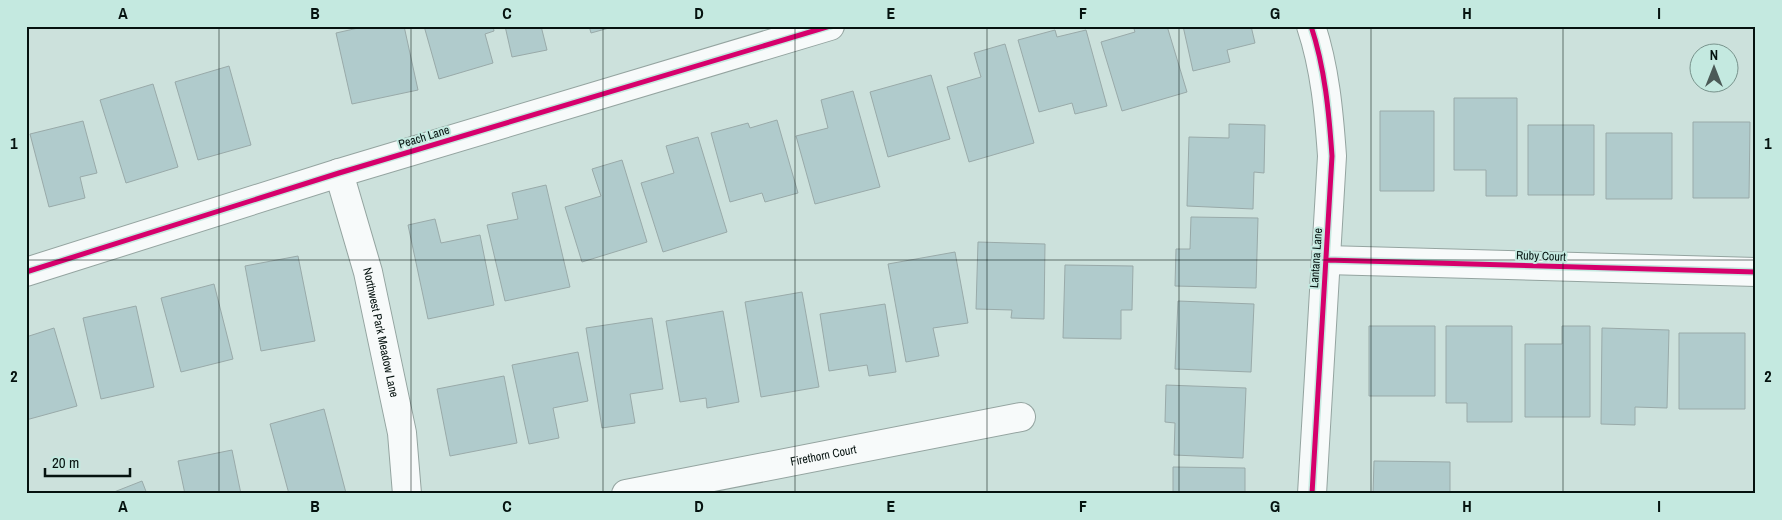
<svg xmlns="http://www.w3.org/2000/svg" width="1782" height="520" font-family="'Archivo Narrow',sans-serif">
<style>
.building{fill:#b0cbcc;stroke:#99aaa9}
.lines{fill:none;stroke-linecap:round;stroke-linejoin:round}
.minor-casing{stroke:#94a4a0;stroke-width:30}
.minor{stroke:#f7fafa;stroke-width:28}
.cycleway-casing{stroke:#c4e9e0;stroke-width:8}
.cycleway{stroke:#d6006c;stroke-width:5}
.grid{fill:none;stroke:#05120f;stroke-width:1;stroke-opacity:0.55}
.labels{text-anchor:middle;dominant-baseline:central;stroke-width:4;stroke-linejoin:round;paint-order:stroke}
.street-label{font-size:12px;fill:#05120f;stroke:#c4e9e0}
.neatline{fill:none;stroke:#05120f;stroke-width:2}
.grid-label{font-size:16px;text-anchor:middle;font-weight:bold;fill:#05120f}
</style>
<rect width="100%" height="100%" fill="#cce1dc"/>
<!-- building -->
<path class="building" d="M 367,26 L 404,26 L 418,90 L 352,104 L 336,33 Z
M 424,26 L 493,26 L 494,31 L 485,34 L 493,63 L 439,79 Z
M 505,26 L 541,26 L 547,50 L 512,57 Z
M 589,26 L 616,26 L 591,33 Z
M 1133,26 L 1167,26 L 1187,92 L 1122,111 L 1101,42 L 1135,32 Z
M 1183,26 L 1251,26 L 1255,43 L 1227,50 L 1230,62 L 1193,71 Z
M 1055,30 L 1057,37 L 1086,30 L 1107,106 L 1075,114 L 1072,103 L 1039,112 L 1018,40 Z
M 1005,44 L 1034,143 L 969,162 L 947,87 L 981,77 L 974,53 Z
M 229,66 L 251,145 L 198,160 L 175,82 Z
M 931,75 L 950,139 L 888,157 L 870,92 Z
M 153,84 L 178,167 L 126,183 L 100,100 Z
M 853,91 L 880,187 L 815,204 L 796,136 L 828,128 L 821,100 Z
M 1454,98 L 1517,98 L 1517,196 L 1486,196 L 1486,170 L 1454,170 Z
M 1380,111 L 1434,111 L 1434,191 L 1380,191 Z
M 777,120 L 798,193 L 765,202 L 762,193 L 730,202 L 711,133 L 748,123 L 750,128 Z
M 83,121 L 97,173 L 80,177 L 85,198 L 49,207 L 30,134 Z
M 1693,122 L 1750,122 L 1749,198 L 1693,198 Z
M 1229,124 L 1265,125 L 1264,173 L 1254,172 L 1253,209 L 1187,206 L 1189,137 L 1229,138 Z
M 1528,125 L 1594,125 L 1594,195 L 1528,195 Z
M 1606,133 L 1672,133 L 1672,199 L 1606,199 Z
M 698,137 L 727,232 L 663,252 L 641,183 L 674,173 L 666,146 Z
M 622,160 L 647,242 L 582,262 L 565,207 L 601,196 L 592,169 Z
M 546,185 L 570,287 L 505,301 L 487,225 L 518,219 L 512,193 Z
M 1191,217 L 1258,218 L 1256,288 L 1175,286 L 1176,249 L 1190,249 Z
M 435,219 L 441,243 L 480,235 L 494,305 L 428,319 L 408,225 Z
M 978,242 L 1045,244 L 1044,319 L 1011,318 L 1012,310 L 976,309 Z
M 955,252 L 968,323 L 933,328 L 939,356 L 906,362 L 888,264 Z
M 298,256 L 315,341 L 261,351 L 245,266 Z
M 1065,265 L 1133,266 L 1132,310 L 1121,310 L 1121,339 L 1063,338 Z
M 214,284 L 233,359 L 181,372 L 161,298 Z
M 802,292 L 819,387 L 761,397 L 745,302 Z
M 1178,301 L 1254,304 L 1251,372 L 1175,369 Z
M 885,304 L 896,372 L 869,376 L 867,365 L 829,371 L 820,314 Z
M 136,306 L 154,387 L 101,399 L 83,318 Z
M 723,311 L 739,402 L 707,408 L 706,398 L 680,402 L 666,321 Z
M 652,318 L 663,389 L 630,394 L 635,423 L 602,428 L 586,328 Z
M 1369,326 L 1435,326 L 1435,396 L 1369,396 Z
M 1446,326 L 1512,326 L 1512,422 L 1467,422 L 1467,403 L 1446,403 Z
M 1562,326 L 1590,326 L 1590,417 L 1525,417 L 1525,344 L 1562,344 Z
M 54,328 L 77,406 L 26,420 L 26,337 Z
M 1602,328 L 1669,330 L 1667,408 L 1635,407 L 1635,425 L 1601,424 Z
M 1679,333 L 1745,333 L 1745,409 L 1679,409 Z
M 578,352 L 588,401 L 553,408 L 559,438 L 529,444 L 512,365 Z
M 504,376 L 517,443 L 450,456 L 437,389 Z
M 1166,385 L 1246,388 L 1243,458 L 1174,455 L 1175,423 L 1165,422 Z
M 324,409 L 346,493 L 289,494 L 270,424 Z
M 232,450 L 241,494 L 185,494 L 178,461 Z
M 1374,461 L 1450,462 L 1450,494 L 1373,494 Z
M 1173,467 L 1245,468 L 1245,494 L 1173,494 Z
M 142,481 L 147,494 L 109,494 Z"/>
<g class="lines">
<!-- minor casing -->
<g class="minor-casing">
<g id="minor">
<path d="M 1311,26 C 1325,68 1329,113 1332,156 L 1312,494"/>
<path id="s1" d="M 339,173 L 368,272 L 402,433 L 407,494"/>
<path d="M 1326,260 L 1756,272"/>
<path d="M 26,272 L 339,173 L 830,26"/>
<path id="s2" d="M 626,494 L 1021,417"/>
</g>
</g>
<!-- minor -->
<use href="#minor" class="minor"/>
<!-- cycleway casing -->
<g class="cycleway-casing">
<path id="cycleway" d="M 1311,26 C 1325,68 1329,113 1332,156 L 1312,494
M 1326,260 L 1756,272
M 26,272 L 339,173 L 830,26"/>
</g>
<!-- cycleway -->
<use href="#cycleway" class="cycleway"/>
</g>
<!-- grid -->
<path class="grid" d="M 219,26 L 219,494M 411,26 L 411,494M 603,26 L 603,494M 795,26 L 795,494M 987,26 L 987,494M 1179,26 L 1179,494M 1371,26 L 1371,494M 1563,26 L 1563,494M 26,260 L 1756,260"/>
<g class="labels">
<!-- street labels -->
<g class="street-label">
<text transform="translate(424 137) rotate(-17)">Peach Lane</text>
<text transform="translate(1541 256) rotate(2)">Ruby Court</text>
<text transform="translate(1316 258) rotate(-86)">Lantana Lane</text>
<text stroke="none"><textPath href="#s1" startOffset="165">Northwest Park Meadow Lane</textPath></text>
<text stroke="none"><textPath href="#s2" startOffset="201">Firethorn Court</textPath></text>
</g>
</g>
<!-- border -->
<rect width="1782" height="520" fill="none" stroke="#c4e9e0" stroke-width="55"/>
<!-- north arrow -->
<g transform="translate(1714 68)"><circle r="24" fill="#c4e9e0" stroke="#78938c"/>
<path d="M0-4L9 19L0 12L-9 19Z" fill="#4b5a57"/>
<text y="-8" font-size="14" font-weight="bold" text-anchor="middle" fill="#05120f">N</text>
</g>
<!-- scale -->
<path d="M45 468v8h85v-8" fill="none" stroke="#05120f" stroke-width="2.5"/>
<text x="52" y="468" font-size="15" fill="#05120f" stroke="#c4e9e0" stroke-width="4" paint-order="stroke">20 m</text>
<rect x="28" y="28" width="1726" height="464" class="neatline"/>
<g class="grid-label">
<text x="123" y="19">A</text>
<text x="315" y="19">B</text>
<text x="507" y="19">C</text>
<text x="699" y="19">D</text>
<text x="891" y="19">E</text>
<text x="1083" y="19">F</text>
<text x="1275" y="19">G</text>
<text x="1467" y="19">H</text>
<text x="1659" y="19">I</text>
<text x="14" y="149">1</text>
<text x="1768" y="149">1</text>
<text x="14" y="382">2</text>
<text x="1768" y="382">2</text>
<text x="123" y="512">A</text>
<text x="315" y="512">B</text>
<text x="507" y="512">C</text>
<text x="699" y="512">D</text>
<text x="891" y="512">E</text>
<text x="1083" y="512">F</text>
<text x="1275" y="512">G</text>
<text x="1467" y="512">H</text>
<text x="1659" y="512">I</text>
</g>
</svg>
